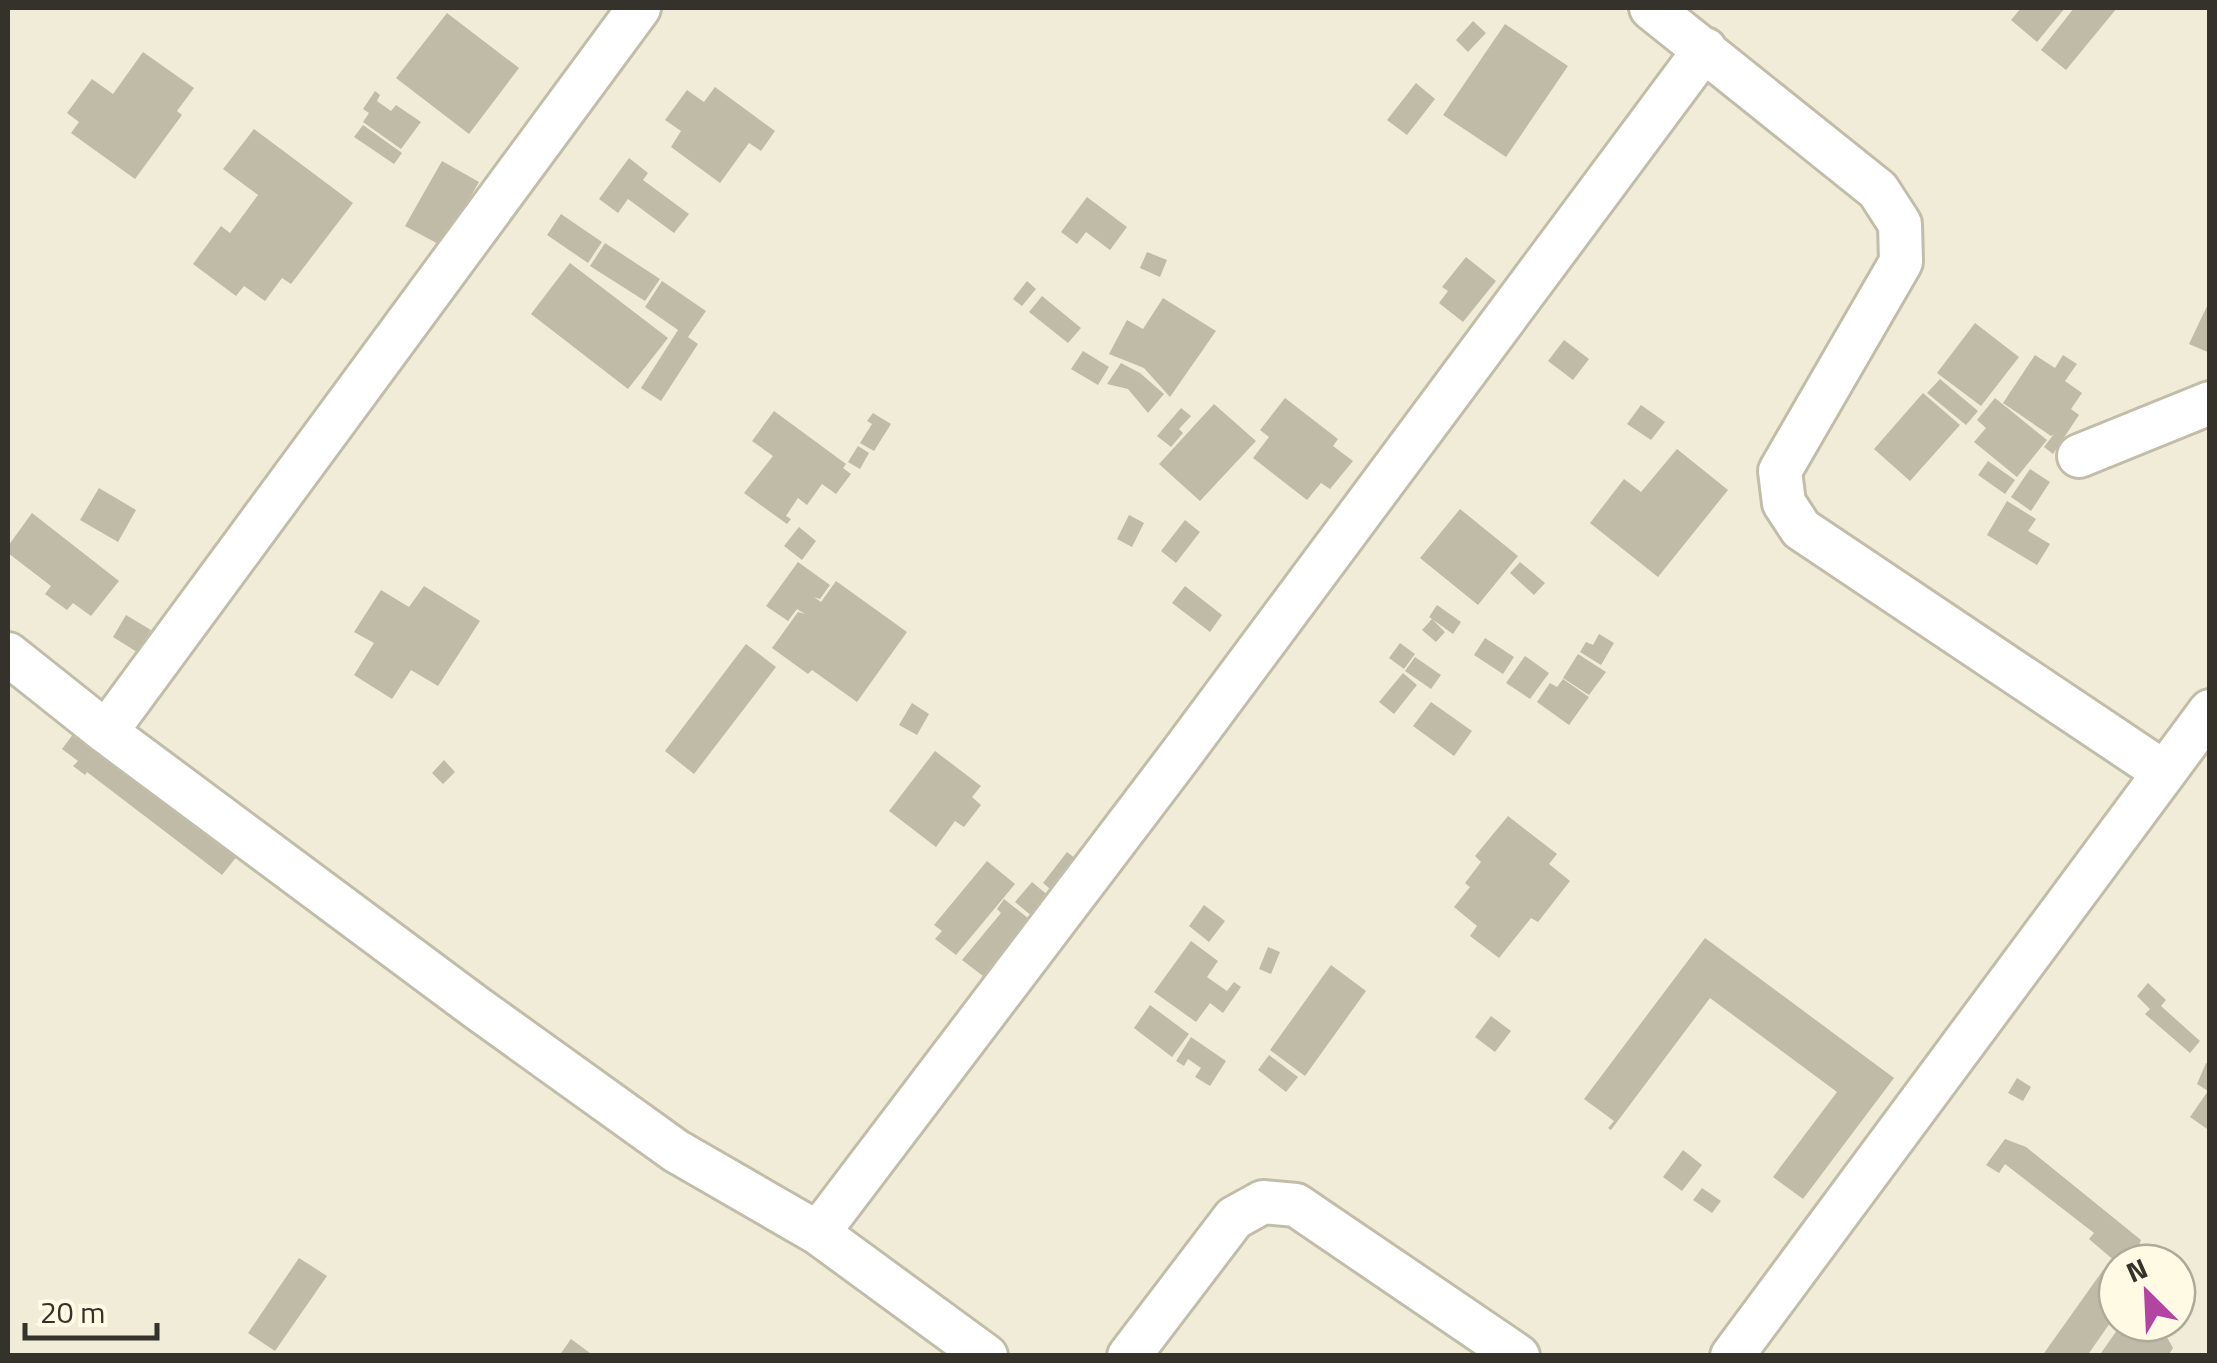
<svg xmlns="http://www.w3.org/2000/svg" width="2217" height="1363" font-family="'Titillium Web',sans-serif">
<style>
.building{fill:#bfbba6}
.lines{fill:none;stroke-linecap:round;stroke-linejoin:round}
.minor-casing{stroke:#c1bda9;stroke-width:48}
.minor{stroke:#fff;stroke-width:42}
</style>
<rect width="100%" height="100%" fill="#f1ecd7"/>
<!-- building -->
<path class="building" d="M 2021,8 L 2065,8 L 2037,42 L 2011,20 Z
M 2074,8 L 2117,8 L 2066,70 L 2041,50 Z
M 447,13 L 519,68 L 469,134 L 396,78 Z
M 1473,21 L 1486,33 L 1468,52 L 1456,40 Z
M 1505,24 L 1568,66 L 1506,157 L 1443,115 Z
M 143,52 L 194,88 L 177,111 L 182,115 L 135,179 L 71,133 L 79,122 L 67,113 L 92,79 L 113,94 Z
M 1416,83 L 1435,99 L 1407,135 L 1387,120 Z
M 715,87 L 775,131 L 761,151 L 749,143 L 720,183 L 671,147 L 681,131 L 665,120 L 687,90 L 704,102 Z
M 375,91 L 380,95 L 377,101 L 391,111 L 396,105 L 421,122 L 401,149 L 363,122 L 369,113 L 363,109 Z
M 363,125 L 402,153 L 394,164 L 354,137 Z
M 254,129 L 353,203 L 291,284 L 282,278 L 265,301 L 244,286 L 236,296 L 193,264 L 221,226 L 230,233 L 258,195 L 223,169 Z
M 629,158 L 648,173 L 643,180 L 689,214 L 674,233 L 628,199 L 618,213 L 599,199 Z
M 442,161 L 479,182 L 442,246 L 405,226 Z
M 1087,197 L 1127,227 L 1110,250 L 1086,232 L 1077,244 L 1061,232 Z
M 561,214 L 602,242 L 588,263 L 547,235 Z
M 605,243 L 660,279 L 645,301 L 590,266 Z
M 1147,252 L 1167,260 L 1160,277 L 1140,268 Z
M 1466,257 L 1496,281 L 1463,322 L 1439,303 L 1448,291 L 1442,287 Z
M 570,263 L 668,338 L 628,389 L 531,314 Z
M 662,281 L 706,311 L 688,337 L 698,344 L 661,401 L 641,388 L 678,330 L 645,307 Z
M 1027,281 L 1036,289 L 1022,306 L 1013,299 Z
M 1042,296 L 1081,328 L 1068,343 L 1029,312 Z
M 1163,298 L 1216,331 L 1170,397 L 1144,368 L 1109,354 L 1127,320 L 1143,329 Z
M 2210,300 L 2210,353 L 2189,344 Z
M 1975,323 L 2019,357 L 1981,406 L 1937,373 Z
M 1564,340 L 1589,359 L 1573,380 L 1548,361 Z
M 1083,351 L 1109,367 L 1098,385 L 1071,369 Z
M 2035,355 L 2055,368 L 2063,355 L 2077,364 L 2065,381 L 2082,393 L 2071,409 L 2079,415 L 2053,454 L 2044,447 L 2054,434 L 2051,436 L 2003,403 Z
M 1121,363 L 1140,373 L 1164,394 L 1148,413 L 1128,389 L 1107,384 Z
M 1940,379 L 1978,411 L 1966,425 L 1927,393 Z
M 1923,393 L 1960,425 L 1910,481 L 1874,449 Z
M 1285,398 L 1338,439 L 1333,446 L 1353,461 L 1330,489 L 1321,483 L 1307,500 L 1253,458 L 1269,437 L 1260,430 Z
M 1995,398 L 2047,440 L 2017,477 L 1974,442 L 1986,428 L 1977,420 Z
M 1214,404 L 1256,441 L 1200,501 L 1159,464 Z
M 1641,405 L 1665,422 L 1651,440 L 1627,424 Z
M 1181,408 L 1191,416 L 1179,429 L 1183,433 L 1171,447 L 1157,436 Z
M 774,411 L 846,464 L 843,468 L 851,474 L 836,494 L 822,484 L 807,505 L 798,498 L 786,516 L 791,519 L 787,524 L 744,493 L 773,456 L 752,441 Z
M 873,413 L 891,424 L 874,451 L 860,443 L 872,424 L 867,421 Z
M 858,446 L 869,453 L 860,469 L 848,462 Z
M 1677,449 L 1728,490 L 1658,577 L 1590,523 L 1624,479 L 1641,492 Z
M 1988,461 L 2015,480 L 2005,494 L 1978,475 Z
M 2030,469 L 2050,482 L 2031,511 L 2011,497 Z
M 99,488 L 136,510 L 118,542 L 80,520 Z
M 2007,501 L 2036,519 L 2028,531 L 2050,544 L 2037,565 L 1987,535 Z
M 1460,509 L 1518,556 L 1478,605 L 1420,558 Z
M 32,513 L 119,581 L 91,616 L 73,603 L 67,610 L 45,594 L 51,586 L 8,553 L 8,546 Z
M 1129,515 L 1144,523 L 1132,547 L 1117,539 Z
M 1185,520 L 1200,532 L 1176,563 L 1161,551 Z
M 799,527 L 816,541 L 802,560 L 784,546 Z
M 798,562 L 830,585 L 820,599 L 814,597 L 821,602 L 836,581 L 907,632 L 857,702 L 812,670 L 808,674 L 772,648 L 798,612 L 805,614 L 797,609 L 788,621 L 766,606 Z
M 1520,562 L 1545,583 L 1534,595 L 1510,573 Z
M 424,586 L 480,621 L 438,686 L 411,670 L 392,699 L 354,675 L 374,643 L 354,632 L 381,590 L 409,607 Z
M 1185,586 L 1222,615 L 1210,632 L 1172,603 Z
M 1437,605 L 1461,622 L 1453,634 L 1429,617 Z
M 126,615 L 151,630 L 137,652 L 113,637 Z
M 1432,619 L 1445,632 L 1436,642 L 1422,630 Z
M 1599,634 L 1614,643 L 1601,665 L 1580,652 L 1586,642 L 1593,645 Z
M 1485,638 L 1514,657 L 1503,674 L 1474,655 Z
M 1400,643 L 1415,654 L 1404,669 L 1389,658 Z
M 746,644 L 776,667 L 694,774 L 665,751 Z
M 1578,654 L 1606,672 L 1589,695 L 1563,678 Z
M 1525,656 L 1549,673 L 1530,699 L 1506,683 Z
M 1415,657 L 1441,675 L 1431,689 L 1405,671 Z
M 1403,673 L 1417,685 L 1394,714 L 1379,702 Z
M 1563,679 L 1589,697 L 1569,725 L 1537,702 L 1550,683 L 1557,687 Z
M 1431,702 L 1472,731 L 1454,756 L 1413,726 Z
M 912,703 L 929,714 L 917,735 L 899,725 Z
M 83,721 L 246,845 L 222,875 L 87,772 L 85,775 L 73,766 L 78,761 L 62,749 Z
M 935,751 L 981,786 L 972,797 L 981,805 L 964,827 L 955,821 L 936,847 L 889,811 Z
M 444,760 L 455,772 L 443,784 L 432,773 Z
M 1508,816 L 1557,854 L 1549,864 L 1570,881 L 1538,922 L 1531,918 L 1499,958 L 1470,936 L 1477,926 L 1454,907 L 1470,887 L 1465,883 L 1481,862 L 1475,856 Z
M 1067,852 L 1080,862 L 1055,893 L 1043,883 Z
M 987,861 L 1015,884 L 956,955 L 935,939 L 942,931 L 934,925 Z
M 1032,882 L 1050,897 L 1033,917 L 1015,902 Z
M 1004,899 L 1029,919 L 983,976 L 962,960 L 1001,913 L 997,909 Z
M 1204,905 L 1225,921 L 1209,942 L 1189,926 Z
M 1705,938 L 1894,1078 L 1803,1199 L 1773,1177 L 1837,1092 L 1710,998 L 1611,1130 L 1608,1128 L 1614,1121 L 1584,1099 Z
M 1191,941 L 1218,961 L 1207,977 L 1227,991 L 1234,982 L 1241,987 L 1223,1013 L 1210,1003 L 1196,1022 L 1154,992 Z
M 1268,947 L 1280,952 L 1271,974 L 1259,969 Z
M 1331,965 L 1366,991 L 1305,1076 L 1270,1050 Z
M 2148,983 L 2166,1000 L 2161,1006 L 2200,1041 L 2190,1053 L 2145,1014 L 2150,1009 L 2137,996 Z
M 1150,1005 L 1189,1034 L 1172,1057 L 1134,1028 Z
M 1491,1016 L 1511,1031 L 1495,1052 L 1475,1037 Z
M 1191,1037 L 1226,1061 L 1210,1086 L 1195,1077 L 1201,1068 L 1188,1059 L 1184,1066 L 1176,1061 Z
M 1269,1055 L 1298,1077 L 1286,1092 L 1258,1070 Z
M 2206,1063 L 2210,1064 L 2210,1131 L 2190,1117 L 2208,1091 L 2197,1084 Z
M 2017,1078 L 2031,1087 L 2023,1101 L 2008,1093 Z
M 2005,1139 L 2026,1147 L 2141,1240 L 2137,1252 L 2146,1263 L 2117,1263 L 2089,1239 L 2094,1233 L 2005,1164 L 1999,1173 L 1986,1165 Z
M 1683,1150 L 1702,1165 L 1682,1191 L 1663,1177 Z
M 1702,1188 L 1721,1201 L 1712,1213 L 1693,1200 Z
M 299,1258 L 327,1276 L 275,1351 L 248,1333 Z
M 2106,1266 L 2117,1273 L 2117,1313 L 2087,1356 L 2042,1356 Z
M 2122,1323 L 2159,1323 L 2173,1348 L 2168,1356 L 2099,1356 Z
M 571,1339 L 590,1353 L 589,1356 L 559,1356 Z"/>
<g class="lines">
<!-- minor casing -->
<g class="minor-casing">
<path id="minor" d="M 639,8 L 106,732 L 477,1008 L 676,1151 L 818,1233 L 986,1356
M 1651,8 L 1878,190 L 1900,224 L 1901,262 L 1780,471 L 1784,503 L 1801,529 L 2162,771
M 2079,456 L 2210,403
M 8,654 L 106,732
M 818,1233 L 1179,757 L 1705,49
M 1129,1356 L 1234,1218 L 1263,1202 L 1296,1205 L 1518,1356
M 1732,1356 L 2210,711"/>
</g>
<!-- minor -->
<use href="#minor" class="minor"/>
</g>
<!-- border -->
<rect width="2217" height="1363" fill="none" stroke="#34322a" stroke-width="20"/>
<!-- north arrow -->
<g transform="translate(2147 1293) rotate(336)"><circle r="48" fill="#fefae4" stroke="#adaa9a" stroke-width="2.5"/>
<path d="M0-8L18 38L0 25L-18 38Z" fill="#b344a2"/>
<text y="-15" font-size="28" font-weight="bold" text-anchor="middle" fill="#34322a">N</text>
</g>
<!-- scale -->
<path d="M25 1323v15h132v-15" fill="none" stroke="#34322a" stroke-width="5"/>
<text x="40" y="1323" font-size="30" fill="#34322a" stroke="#fefae4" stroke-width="8" paint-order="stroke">20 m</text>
</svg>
